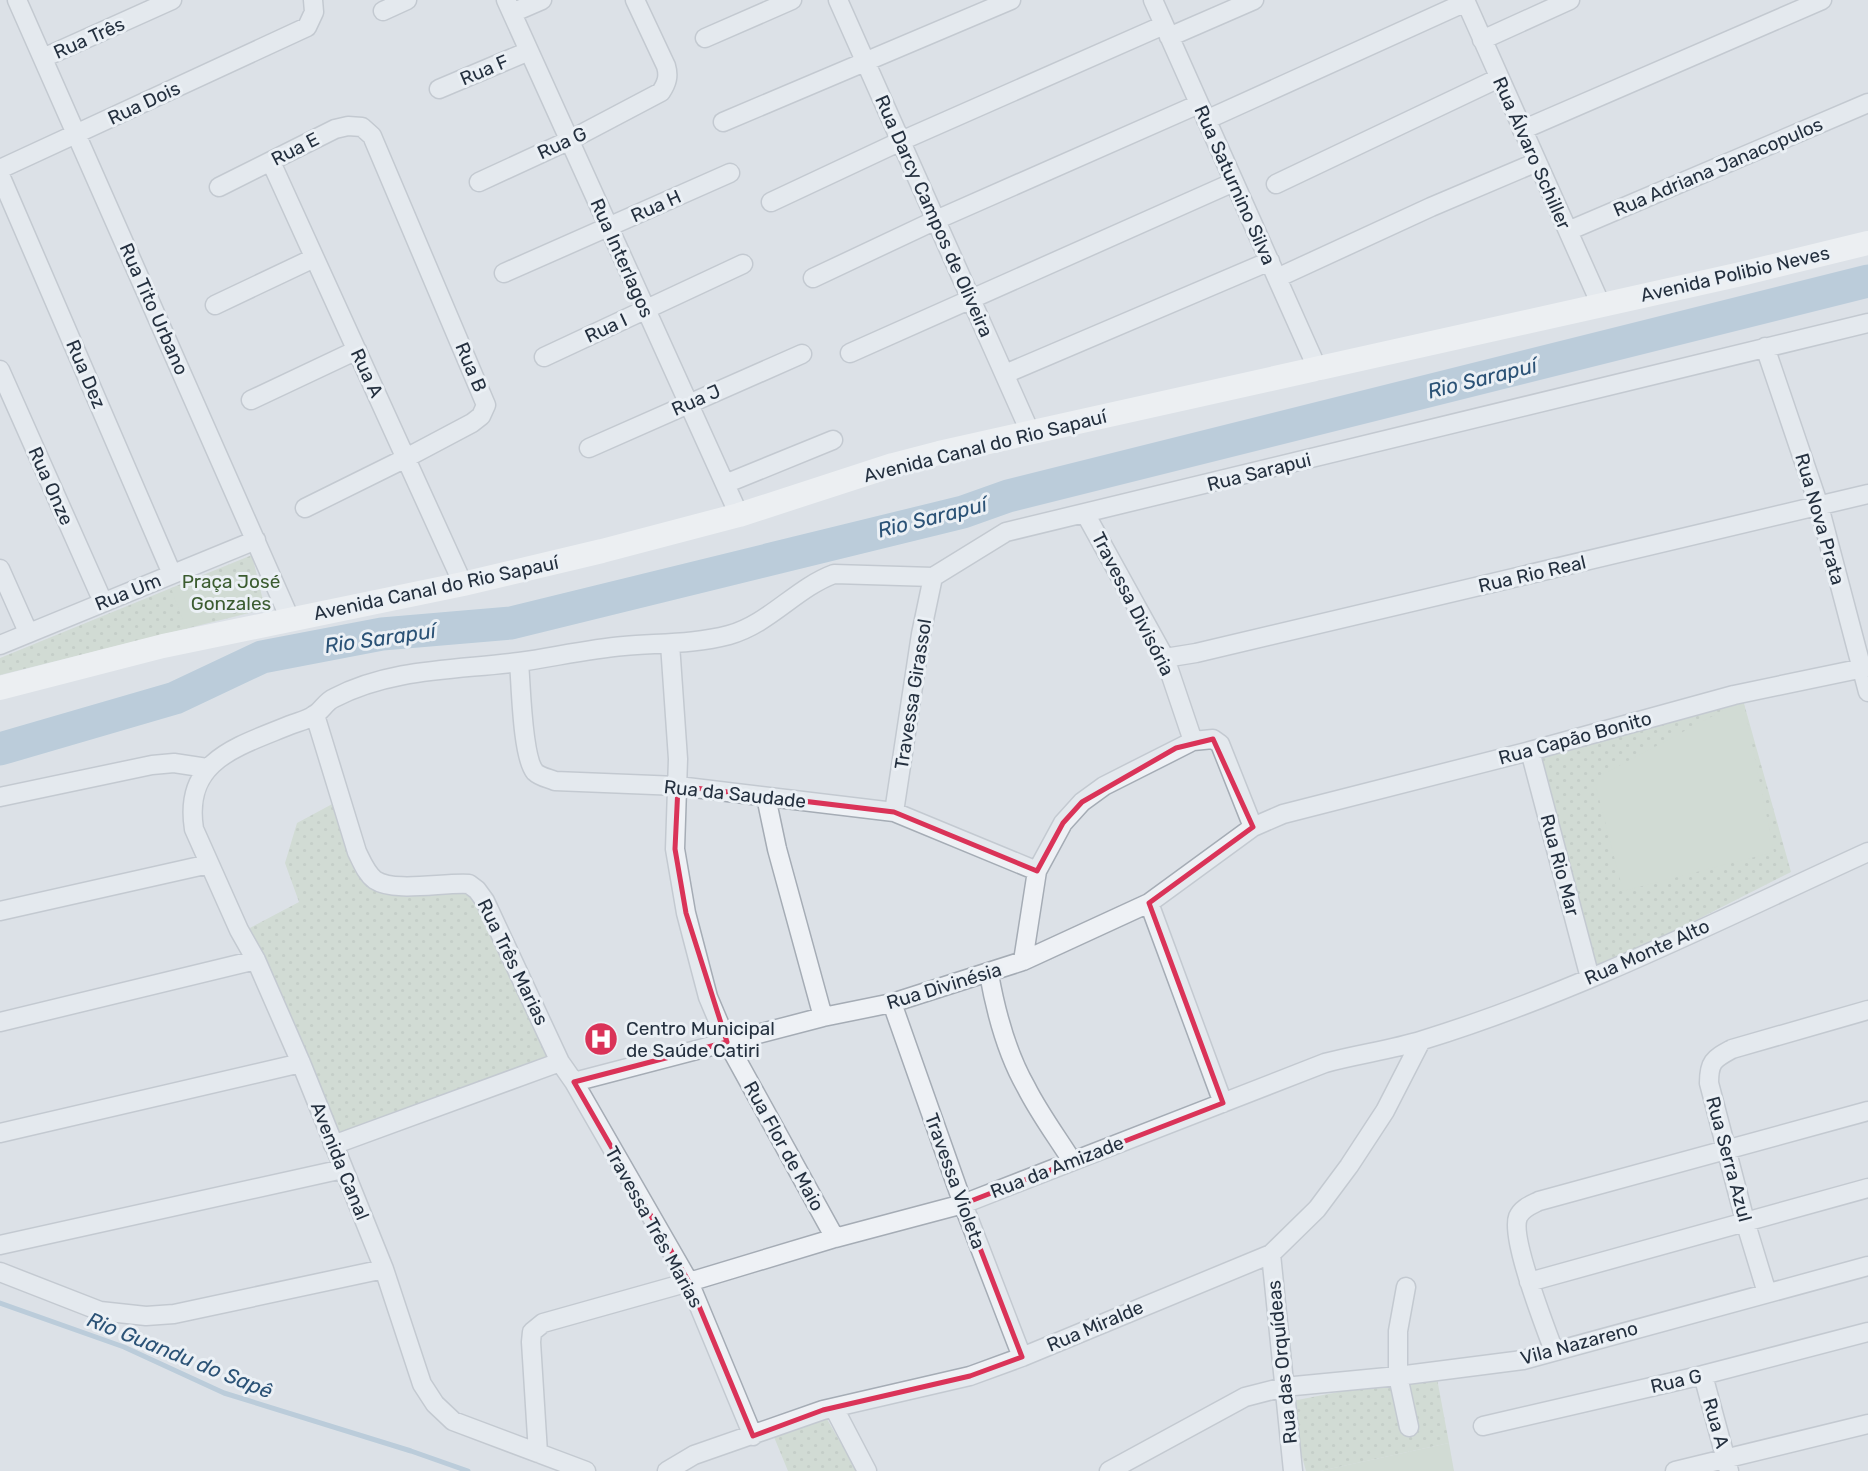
<svg xmlns="http://www.w3.org/2000/svg" width="1868" height="1471" font-family="Rubik,sans-serif">
<style>
.green{fill:url(#green-dots)}
.pitch{fill:#c3d2bc}
.lines{fill:none;stroke-linecap:round;stroke-linejoin:round}
.stream{stroke:#92b2cb;stroke-width:5}
.river{stroke:#92b2cb;stroke-width:33}
.street-casing{stroke:#a5acb5;stroke-width:21}
.street{stroke:#eef1f5;stroke-width:18}
.secondary{stroke:#fff;stroke-width:24}
.marked{fill:none;stroke:#da3358;stroke-width:5;stroke-linejoin:round}
.labels{text-anchor:middle;dominant-baseline:central;stroke-width:6;stroke-linejoin:round;paint-order:stroke}
.street-label{font-size:19px;fill:#24303f;stroke:#ebf0f5}
.park-label{font-size:19px;fill:#3b5c30;stroke:#ebf0f5}
.poi-label{font-size:19px;fill:#24303f;stroke:#ebf0f5;text-anchor:start}
.water-label{font-size:21px;font-style:italic;fill:#2b5276;stroke:#ebf0f5}
</style>
<defs>
<pattern id="green-dots" width="8" height="8" patternUnits="userSpaceOnUse" patternTransform="scale(1.75)"><rect width="8" height="8" fill="#c3d2bc"/><path d="M2 2h.1M6 6h.1" fill="none" stroke="#a7b5a3" stroke-width="1.8" stroke-linecap="round"/></pattern>
</defs>
<rect width="100%" height="100%" fill="#dce1e7"/>
<!-- green -->
<path class="green" d="M 252,555 L 265,609 L 0,675 L 0,658 Z
M 1743,700 L 1791,872 L 1592,973 L 1537,754 Z
M 336,802 L 369,880 L 459,887 L 484,902 L 555,1058 L 336,1140 L 248,929 L 299,902 L 285,863 L 297,823 Z
M 1436,1373 L 1449,1443 L 1320,1471 L 1306,1471 L 1287,1402 Z
M 824,1414 L 857,1471 L 788,1471 L 774,1437 Z"/>
<!-- pitch -->
<path class="pitch" d="M 241,571 L 247,604 L 186,629 L 171,588 Z
M 1743,700 L 1774,852 L 1623,891 L 1594,779 Z
M 1449,1443 L 1454,1471 L 1320,1471 Z"/>
<g class="lines">
<!-- stream -->
<path class="stream" d="M 0,1303 L 124,1347 L 224,1393 L 411,1451 L 468,1471"/>
<!-- river -->
<path class="river" d="M 0,749 L 175,698 L 262,657 L 382,634 L 511,623 L 963,512 L 1008,496 L 1868,281"/>
<!-- street casing -->
<g class="street-casing">
<path id="street" d="M 17,0 L 290,619
M 506,0 L 739,515
M 838,0 L 1030,432
M 1153,0 L 1318,370
M 1465,0 L 1601,305
M 383,11 L 407,0
M 512,13 L 542,0
M 1169,37 L 1254,0
M 705,38 L 792,0
M 1482,40 L 1570,0
M 43,58 L 172,0
M 439,89 L 529,51
M 1206,120 L 1466,2
M 723,122 L 1011,0
M 1522,130 L 1822,0
M 271,162 L 463,584
M 0,169 L 307,27 L 314,12 L 313,0
M 0,175 L 172,574
M 479,182 L 570,140 L 661,92 C 667,83 669,76 666,66 L 635,0
M 1276,184 L 1499,78
M 219,187 L 335,129 L 348,126 L 362,127 L 372,136 L 486,405 L 481,416 L 472,423 L 406,458 L 305,508
M 771,202 L 901,141 L 1164,25
M 1568,231 L 1868,103
M 504,273 L 730,173
M 813,278 L 936,220 L 1199,104
M 1277,278 L 1431,207 L 1537,162
M 215,305 L 314,258
M 1765,347 L 1819,506 L 1868,692
M 850,353 L 1234,182
M 544,357 L 743,264
M 0,370 L 103,602
M 1005,374 L 1270,261
M 251,400 L 357,350
M 589,448 L 802,354
M 725,484 L 833,440
M 1086,515 L 1165,658 L 1193,741 L 1213,739 L 1220,744 L 1253,827
M 0,569 L 28,632
M 670,644 L 678,759 L 675,849 L 686,913 L 708,997 L 727,1042 L 835,1238
M 0,645 L 256,540
M 1165,658 L 1196,653 L 1868,494
M 519,662 C 521,684 522,757 535,772 C 540,777 548,778 555,781 L 678,786 L 894,812 L 1037,871
M 315,715 L 357,852 C 362,862 366,873 375,880 C 395,893 444,882 469,884 L 477,890 L 485,901 L 560,1062 L 574,1082 L 689,1282 L 753,1436
M 1530,751 L 1590,978
M 0,797 L 152,765 L 174,763 L 207,768
M 766,797 L 777,849 L 823,1017
M 894,812 L 921,634 L 933,577
M 1149,903 L 1223,1103
M 0,911 L 209,864
M 1023,961 L 1037,871 L 1063,823 L 1082,802 L 1104,786 L 1193,741
M 989,974 C 996,1013 1006,1052 1026,1087 C 1039,1113 1057,1137 1072,1161
M 892,1003 L 963,1204 L 1022,1357
M 0,1022 L 256,960
M 574,1082 L 823,1017 L 892,1003 L 1023,961 L 1149,903 L 1253,827 L 1283,814 L 1530,751 L 1734,695 L 1868,667
M 0,1133 L 301,1063
M 333,1145 L 560,1062
M 0,1245 L 343,1169
M 1271,1254 L 1293,1471
M 0,1272 L 100,1311 L 146,1316 L 174,1314 L 384,1269
M 1529,1282 L 1868,1188
M 1406,1287 L 1398,1331 L 1398,1376 L 1409,1427
M 1767,1293 L 1745,1221 L 1709,1083 C 1709,1061 1714,1059 1732,1049 L 1868,1010
M 1554,1351 C 1545,1327 1510,1237 1518,1217 C 1522,1208 1531,1205 1539,1201 L 1868,1111
M 1703,1375 L 1729,1471
M 834,1408 L 867,1471
M 1483,1426 L 1703,1375 L 1868,1332
M 538,1453 L 531,1342 L 532,1332 L 543,1323 L 689,1282 L 835,1238 L 963,1204 L 1325,1063 C 1358,1054 1391,1050 1423,1040 C 1576,993 1723,918 1868,852
M 586,1471 L 453,1421 L 435,1404 L 422,1384 L 384,1269 L 301,1063 L 256,960 L 239,930 L 194,829 C 183,760 237,747 290,725 C 297,722 308,720 314,715 C 322,711 325,702 334,698 C 391,668 457,670 519,662 C 554,657 589,649 624,646 C 659,643 695,644 729,635 C 769,624 796,588 834,574 L 933,577 L 1006,532 L 1868,323
M 667,1471 L 694,1455 L 823,1410 L 970,1376 L 1022,1357 L 1271,1254 L 1317,1209 L 1349,1166 L 1385,1111 L 1421,1041
M 1109,1471 L 1245,1397 L 1284,1387 L 1398,1376 L 1523,1360 L 1868,1266
M 1675,1471 L 1868,1424"/>
</g>
<!-- street -->
<use href="#street" class="street"/>
<!-- secondary -->
<path class="secondary" d="M 0,688 L 163,646 L 463,584 L 602,551 L 739,515 L 893,465 L 939,453 L 1741,274 L 1868,243"/>
</g>
<!-- marked area -->
<path d="M0 0H1868V1471H0ZM 1213,739 L 1253,827 L 1149,903 L 1223,1103 L 963,1204 L 1022,1357 L 970,1376 L 823,1410 L 753,1436 L 689,1282 L 574,1082 L 727,1042 L 686,913 L 675,849 L 678,786 L 894,812 L 1037,871 L 1063,823 L 1082,802 L 1176,748 Z" fill="#dce1e7" fill-opacity=".55" fill-rule="evenodd"/>
<path class="marked" d="M 1213,739 L 1253,827 L 1149,903 L 1223,1103 L 963,1204 L 1022,1357 L 970,1376 L 823,1410 L 753,1436 L 689,1282 L 574,1082 L 727,1042 L 686,913 L 675,849 L 678,786 L 894,812 L 1037,871 L 1063,823 L 1082,802 L 1176,748 Z"/>
<!-- icons -->
<defs>
<g id="hospital-disc" transform="scale(1.75)"><circle r="9.5" fill="#da3358" stroke="#ebf0f5"/><path d="M-5-5h3v3.5h4V-5h3V5h-3V1.5h-4V5h-3Z" fill="#fff"/></g>
</defs>
<g fill-rule="evenodd">
<use href="#hospital-disc" x="601" y="1039"/>
</g>
<g class="labels">
<!-- street labels -->
<g class="street-label">
<text transform="translate(89 38) rotate(-24)">Rua Três</text>
<text transform="translate(484 70) rotate(-23)">Rua F</text>
<text transform="translate(144 103) rotate(-25)">Rua Dois</text>
<text transform="translate(562 143) rotate(-25)">Rua G</text>
<text transform="translate(295 149) rotate(-27)">Rua E</text>
<text transform="translate(1532 153) rotate(66)">Rua Álvaro Schiller</text>
<text transform="translate(1718 167) rotate(-23)">Rua Adriana Janacopulos</text>
<text transform="translate(1235 185) rotate(66)">Rua Saturnino Silva</text>
<text transform="translate(656 206) rotate(-24)">Rua H</text>
<text transform="translate(934 216) rotate(66)">Rua Darcy Campos de Oliveira</text>
<text transform="translate(622 258) rotate(66)">Rua Interlagos</text>
<text transform="translate(1735 274) rotate(-13)">Avenida Polibio Neves</text>
<text transform="translate(154 309) rotate(66)">Rua Tito Urbano</text>
<text transform="translate(606 328) rotate(-25)">Rua I</text>
<text transform="translate(471 367) rotate(67)">Rua B</text>
<text transform="translate(367 373) rotate(65)">Rua A</text>
<text transform="translate(86 374) rotate(67)">Rua Dez</text>
<text transform="translate(696 400) rotate(-24)">Rua J</text>
<text transform="translate(985 446) rotate(-14)">Avenida Canal do Rio Sapauí</text>
<text transform="translate(1259 472) rotate(-14)">Rua Sarapui</text>
<text transform="translate(51 486) rotate(66)">Rua Onze</text>
<text transform="translate(1820 519) rotate(74)">Rua Nova Prata</text>
<text transform="translate(1532 574) rotate(-13)">Rua Rio Real</text>
<text transform="translate(436 588) rotate(-12)">Avenida Canal do Rio Sapauí</text>
<text transform="translate(128 592) rotate(-22)">Rua Um</text>
<text transform="translate(1133 604) rotate(63)">Travessa Divisória</text>
<text transform="translate(913 694) rotate(-81)">Travessa Girassol</text>
<text transform="translate(1575 738) rotate(-15)">Rua Capão Bonito</text>
<text transform="translate(735 794) rotate(6)">Rua da Saudade</text>
<text transform="translate(1560 865) rotate(75)">Rua Rio Mar</text>
<text transform="translate(1647 952) rotate(-24)">Rua Monte Alto</text>
<text transform="translate(513 962) rotate(64)">Rua Três Marias</text>
<text transform="translate(944 986) rotate(-17)">Rua Divinésia</text>
<text transform="translate(784 1146) rotate(61)">Rua Flor de Maio</text>
<text transform="translate(1729 1159) rotate(75)">Rua Serra Azul</text>
<text transform="translate(340 1161) rotate(68)">Avenida Canal</text>
<text transform="translate(1057 1167) rotate(-21)">Rua da Amizade</text>
<text transform="translate(955 1181) rotate(70)">Travessa Violeta</text>
<text transform="translate(654 1227) rotate(61)">Travessa Três Marias</text>
<text transform="translate(1095 1326) rotate(-23)">Rua Miralde</text>
<text transform="translate(1579 1343) rotate(-15)">Vila Nazareno</text>
<text transform="translate(1282 1362) rotate(-96)">Rua das Orquídeas</text>
<text transform="translate(1676 1381) rotate(-13)">Rua G</text>
<text transform="translate(1716 1423) rotate(74)">Rua A</text>
</g>
<!-- park labels -->
<g class="park-label">
<text x="231" y="581">Praça José<tspan x="231" dy="22">Gonzales</tspan></text>
</g>
<!-- poi labels -->
<g class="poi-label">
<text x="626" y="1028">Centro Municipal<tspan x="626" dy="22">de Saúde Catiri</tspan></text>
</g>
<!-- water labels -->
<g class="water-label">
<text transform="translate(1482 378) rotate(-14)">Rio Sarapuí</text>
<text transform="translate(932 517) rotate(-14)">Rio Sarapuí</text>
<text transform="translate(380 638) rotate(-8)">Rio Sarapuí</text>
<text transform="translate(180 1355) rotate(22)">Rio Guandu do Sapê</text>
</g>
</g>
</svg>
